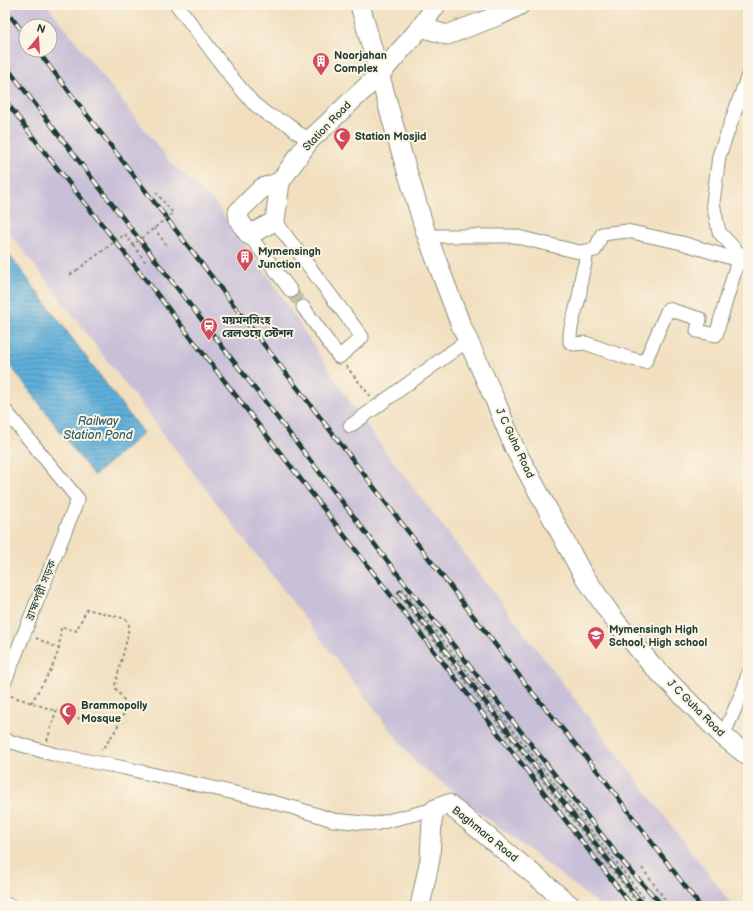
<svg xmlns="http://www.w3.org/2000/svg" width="753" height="911" font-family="'Balsamiq Sans','Noto Sans Bengali',sans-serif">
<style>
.railway{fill:#c8bfd8;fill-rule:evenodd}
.water{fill:url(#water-rules);stroke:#3f7687}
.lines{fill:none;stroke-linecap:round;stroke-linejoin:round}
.street-tunnel{stroke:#c7bfa3;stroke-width:13;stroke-dasharray:13 6;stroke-linecap:butt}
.street-casing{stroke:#888e7a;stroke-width:15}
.secondary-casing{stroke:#888e7a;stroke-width:21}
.path{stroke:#888e7a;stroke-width:2;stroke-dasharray:3 3;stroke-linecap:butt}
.street{stroke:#fff;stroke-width:13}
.secondary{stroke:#fff;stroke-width:19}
.rail-casing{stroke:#1f3d34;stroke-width:4.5}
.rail{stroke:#fcf5e5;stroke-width:3;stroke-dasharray:9;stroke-linecap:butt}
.path-bridge{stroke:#888e7a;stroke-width:2;stroke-dasharray:3 3;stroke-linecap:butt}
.labels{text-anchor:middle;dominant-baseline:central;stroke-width:4;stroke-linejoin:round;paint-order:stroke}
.poi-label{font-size:11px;font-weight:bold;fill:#1f3d34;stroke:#fcf5e5;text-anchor:start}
.street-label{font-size:11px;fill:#1f3d34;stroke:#fcf5e5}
.water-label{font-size:12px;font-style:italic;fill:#325f66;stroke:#fcf5e5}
</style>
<defs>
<pattern id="water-rules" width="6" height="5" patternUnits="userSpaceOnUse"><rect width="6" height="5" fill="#5fafda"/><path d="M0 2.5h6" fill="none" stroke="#4e90b2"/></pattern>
</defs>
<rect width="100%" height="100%" fill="#fcf5e5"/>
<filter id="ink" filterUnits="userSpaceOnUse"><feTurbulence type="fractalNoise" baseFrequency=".025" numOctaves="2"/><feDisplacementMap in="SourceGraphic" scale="8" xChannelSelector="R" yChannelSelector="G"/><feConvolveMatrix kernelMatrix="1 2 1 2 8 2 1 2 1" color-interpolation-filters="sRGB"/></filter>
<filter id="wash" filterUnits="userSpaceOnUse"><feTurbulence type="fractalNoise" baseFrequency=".012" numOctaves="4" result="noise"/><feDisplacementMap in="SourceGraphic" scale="16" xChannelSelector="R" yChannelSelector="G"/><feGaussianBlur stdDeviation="0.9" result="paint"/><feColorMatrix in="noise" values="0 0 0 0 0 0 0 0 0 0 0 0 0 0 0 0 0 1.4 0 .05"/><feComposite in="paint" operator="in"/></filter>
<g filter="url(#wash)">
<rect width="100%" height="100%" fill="#f1dfbf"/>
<!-- railway -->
<path class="railway" d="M 5,5 L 47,5 L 171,163 L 215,203 L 270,279 L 356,411 L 380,444 L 733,906 L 601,906 L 415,762 L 5,227 ZM 26,26 L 50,26 L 50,50 L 26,50 Z"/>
<!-- water -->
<path class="water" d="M 5,249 L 143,433 L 94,476 L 5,358 Z"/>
</g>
<g filter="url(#ink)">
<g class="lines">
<!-- street-tunnel -->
<path class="street-tunnel" d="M 291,291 L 303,307"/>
<!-- street casing -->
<g class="street-casing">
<path id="street" d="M 177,5 L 232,78 L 253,103 L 268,115 L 288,124 L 298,133 L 304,136 L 309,141
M 275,221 L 362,337 L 339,357 L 303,307
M 249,235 L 291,291
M 428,236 L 514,236 L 579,252 L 595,250 L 602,234 L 627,231 L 682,243 L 748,263
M 586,251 C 587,262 584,265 582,275 C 580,283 581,290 579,297 C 576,313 569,324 570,342 L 574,344 L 585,343 L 628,358 L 645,362 L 668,309 L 700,319 L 697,331 L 716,335 L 738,260
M 747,262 L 719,232 L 713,203 L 719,156 L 748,75
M 5,410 L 78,499 L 5,681
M 350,426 L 468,340
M 723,736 L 744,688 L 748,674
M 5,740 L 56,755 L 120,767 L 261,799 L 295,808 L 333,820 L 375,824 L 435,809
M 5,904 L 11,906"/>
</g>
<!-- secondary casing -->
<g class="secondary-casing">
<path id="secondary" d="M 360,5 L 400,148 L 425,230 L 460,323 L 495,400 L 514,447 L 582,573 L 613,618 L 651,664 L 723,736 L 748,756
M 421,27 L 436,5
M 280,182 L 262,188 L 238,212 L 239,220 L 249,235 L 275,221 L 280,182 L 309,141 L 380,74 L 421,27 L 447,35 L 500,15 L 520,5
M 420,906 L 430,859 L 432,821 L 435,809 L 448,804 L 544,883 L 571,906"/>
</g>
<!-- path -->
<path class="path" d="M 156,192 L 163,201
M 154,228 L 168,247
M 133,245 L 147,264
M 70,275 L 77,270
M 346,366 L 371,397
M 402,588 L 650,906
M 396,592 L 640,906
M 59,649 L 61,627 L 76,631 L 87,609 L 126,619 L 129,625 L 127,639 L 115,685 L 116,689 L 127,704 C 122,721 113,736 101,750
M 5,694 L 56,711
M 31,703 L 51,670 L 59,649 L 36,638
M 47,741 L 56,711 L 84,720
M 642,868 L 670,906"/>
<!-- street -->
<use href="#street" class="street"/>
<!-- secondary -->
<use href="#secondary" class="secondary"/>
<!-- rail casing -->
<g class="rail-casing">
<path id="rail" d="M 5,9 L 26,36
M 37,50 L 531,691 L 604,779 L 700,906
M 5,65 L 102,191 L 351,513 L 382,554 L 627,867 L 663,906
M 5,100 L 42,149 L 150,285 L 632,906
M 400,592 L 644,906"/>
</g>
<!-- rail -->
<use href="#rail" class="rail"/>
<!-- path-bridge -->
<path class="path-bridge" d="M 77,270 L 125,234 L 133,245 L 173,213 L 163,201"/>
</g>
</g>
<!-- icons -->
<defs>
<g id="building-pin" transform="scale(0.9)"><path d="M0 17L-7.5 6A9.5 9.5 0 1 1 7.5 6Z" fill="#d1495b" stroke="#fcf5e5"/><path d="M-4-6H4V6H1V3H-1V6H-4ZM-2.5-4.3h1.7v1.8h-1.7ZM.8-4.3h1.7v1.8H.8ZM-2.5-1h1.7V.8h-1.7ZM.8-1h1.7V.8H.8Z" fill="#fff"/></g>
<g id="mosque-pin" transform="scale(0.9)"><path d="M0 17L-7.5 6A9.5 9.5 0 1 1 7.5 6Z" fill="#d1495b" stroke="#fcf5e5"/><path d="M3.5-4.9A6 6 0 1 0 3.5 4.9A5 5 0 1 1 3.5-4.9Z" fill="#fff"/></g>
<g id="station-pin" transform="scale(0.9)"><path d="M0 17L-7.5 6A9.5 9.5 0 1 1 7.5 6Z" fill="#d1495b" stroke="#fcf5e5"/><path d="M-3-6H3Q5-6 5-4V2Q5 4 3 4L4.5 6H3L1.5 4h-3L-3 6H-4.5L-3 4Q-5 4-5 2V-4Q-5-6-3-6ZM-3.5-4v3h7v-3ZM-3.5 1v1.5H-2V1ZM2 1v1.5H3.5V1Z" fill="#fff"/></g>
<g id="school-pin" transform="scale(0.9)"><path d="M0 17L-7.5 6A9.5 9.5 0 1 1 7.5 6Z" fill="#d1495b" stroke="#fcf5e5"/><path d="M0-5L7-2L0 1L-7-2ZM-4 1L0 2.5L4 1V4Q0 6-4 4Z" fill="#fff"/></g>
</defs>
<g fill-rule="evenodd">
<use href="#building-pin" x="321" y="61"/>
<use href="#mosque-pin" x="342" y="136"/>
<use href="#building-pin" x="245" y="257"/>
<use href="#station-pin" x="209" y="326"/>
<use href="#school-pin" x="596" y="635"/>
<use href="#mosque-pin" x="68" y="711"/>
</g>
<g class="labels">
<!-- poi labels -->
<g class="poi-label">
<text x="334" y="55">Noorjahan<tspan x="334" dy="13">Complex</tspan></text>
<text x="355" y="136">Station Mosjid</text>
<text x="258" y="251">Mymensingh<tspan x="258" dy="13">Junction</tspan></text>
<text x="222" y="320">ময়মনসিংহ<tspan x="222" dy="13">রেলওয়ে স্টেশন</tspan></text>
<text x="609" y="629">Mymensingh High<tspan x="609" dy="13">School, High school</tspan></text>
<text x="81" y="705">Brammopolly<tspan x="81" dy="13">Mosque</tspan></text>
</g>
<!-- street labels -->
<g class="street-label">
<text transform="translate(327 126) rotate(-46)">Station Road</text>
<text transform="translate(515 443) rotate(65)">J C Guha Road</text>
<text transform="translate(41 590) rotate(-68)">ব্রাহ্মপল্লী সড়ক</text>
<text transform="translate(696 708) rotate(45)">J C Guha Road</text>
<text transform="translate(485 834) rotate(39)">Baghmara Road</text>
</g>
<!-- water labels -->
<g class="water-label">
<text x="98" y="421">Railway<tspan x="98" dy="14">Station Pond</tspan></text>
</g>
</g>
<!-- margin -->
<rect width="753" height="911" fill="none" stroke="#fcf5e5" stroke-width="20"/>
<!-- north arrow -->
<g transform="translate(38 38) rotate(18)"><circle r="19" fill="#fcf5e5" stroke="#a4ab9e"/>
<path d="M0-3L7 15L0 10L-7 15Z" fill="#d1495b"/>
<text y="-6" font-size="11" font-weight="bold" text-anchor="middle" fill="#1f3d34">N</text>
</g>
</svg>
